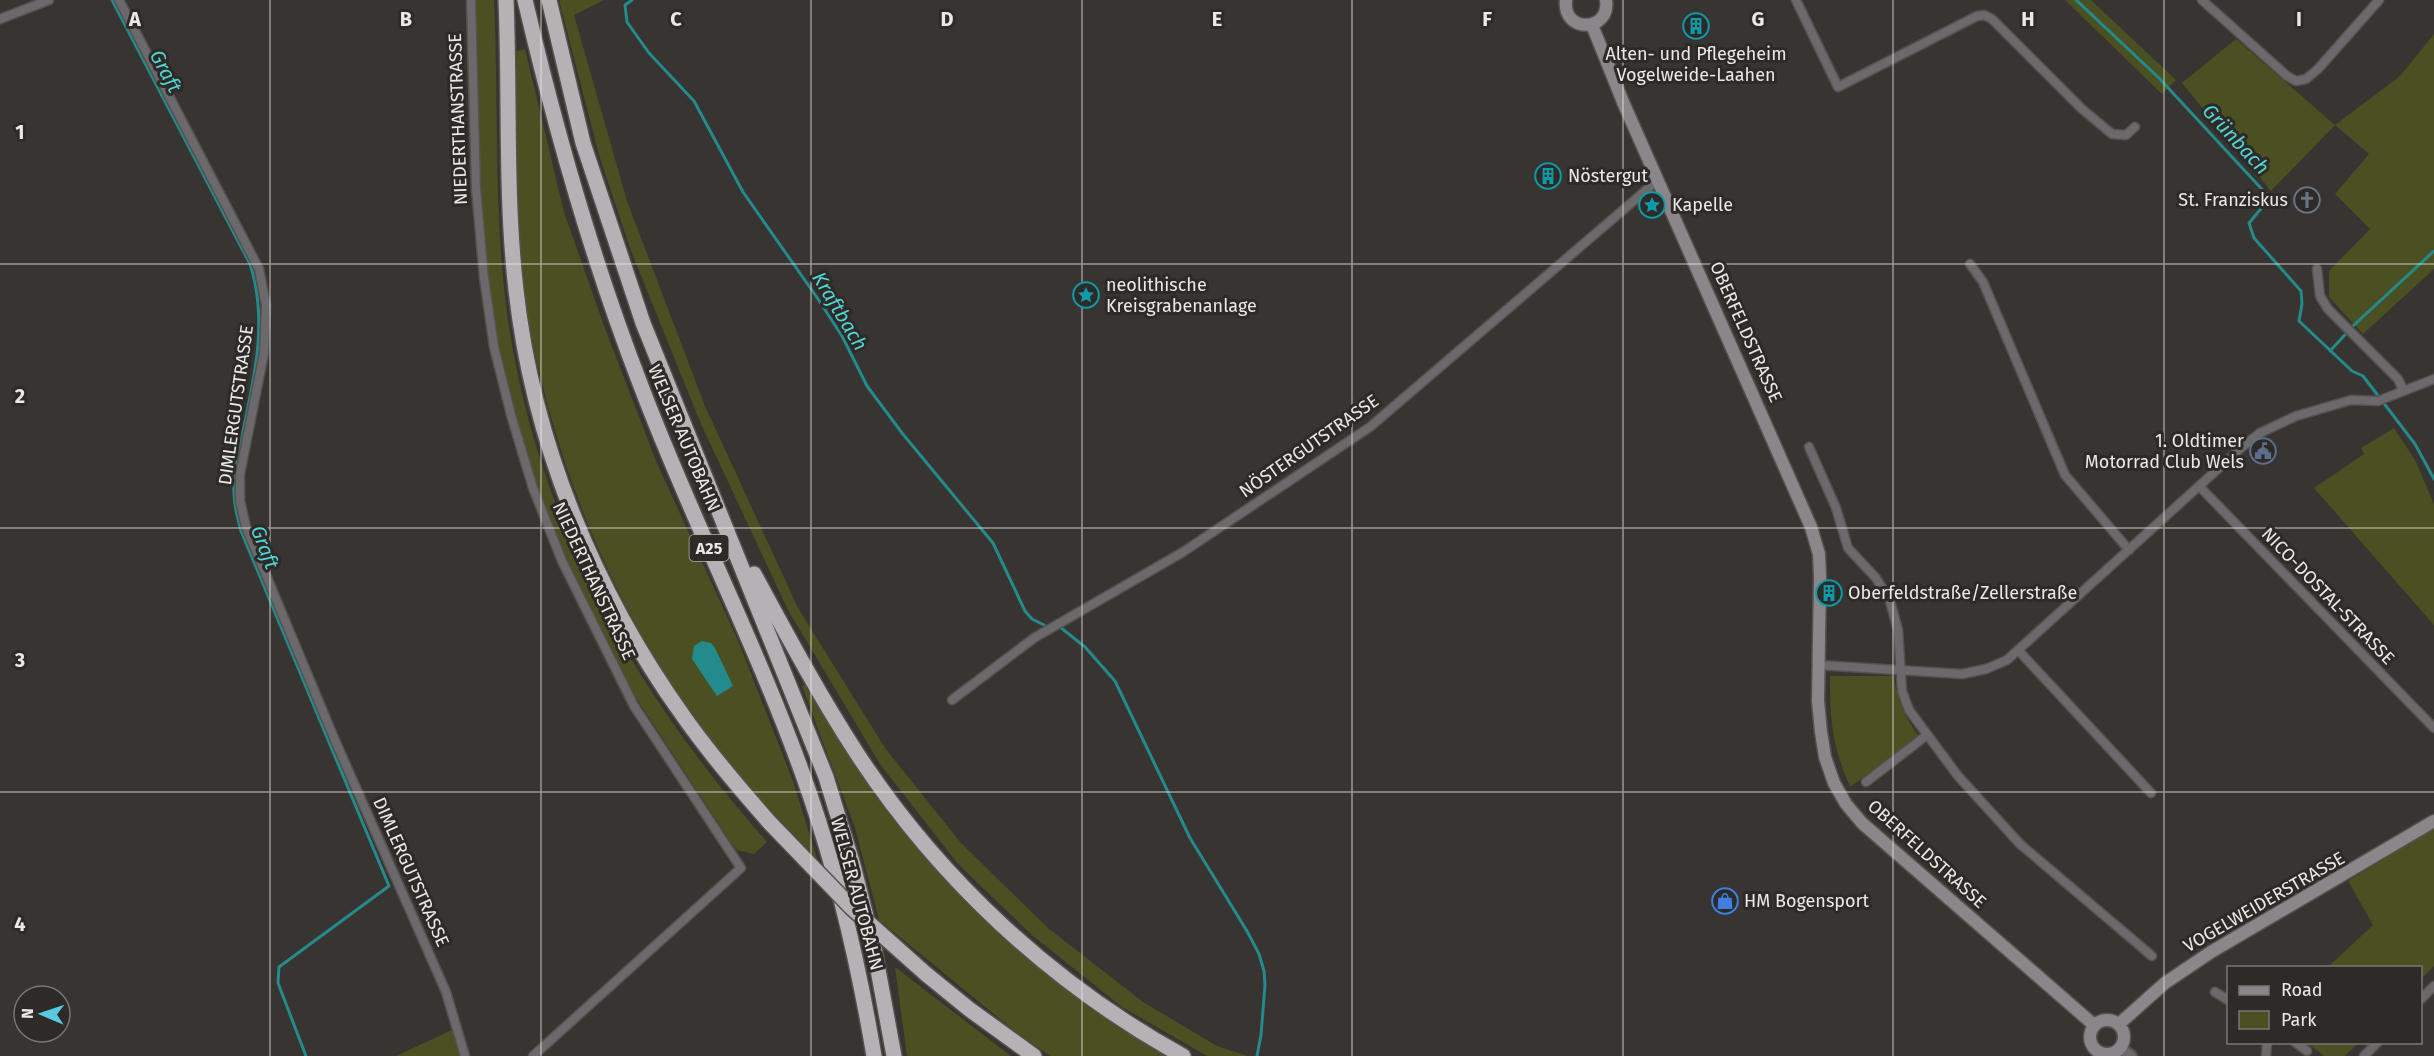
<svg xmlns="http://www.w3.org/2000/svg" width="2434" height="1056" font-family="'Fira Sans',sans-serif">
<style>
.green{fill:#4a5021}
.water{fill:#248b8c}
.lines{fill:none;stroke-linecap:round;stroke-linejoin:round}
.stream{stroke:#248b8c;stroke-width:3}
.minor-casing{stroke:#54514e;stroke-width:11}
.tertiary-casing{stroke:#54514e;stroke-width:14}
.secondary-casing{stroke:#54514e;stroke-width:15}
.motorway-casing{stroke:#54514e;stroke-width:18}
.minor{stroke:#6b696b;stroke-width:8}
.tertiary{stroke:#6b696b;stroke-width:10}
.secondary{stroke:#8a8689;stroke-width:12}
.motorway{stroke:#b6b1b4;stroke-width:15}
.motorway-bridge-casing{stroke:#54514e;stroke-width:18;stroke-linecap:butt}
.motorway-bridge{stroke:#b6b1b4;stroke-width:15}
.grid{fill:none;stroke:#ebe9e7;stroke-width:1.5;stroke-opacity:0.55}
.labels{text-anchor:middle;dominant-baseline:central;stroke-width:6;stroke-linejoin:round;paint-order:stroke}
.shield{fill:#2d2a27;stroke:#b2b0ad;stroke-width:1.5}
.shield-label{font-size:16px;font-weight:bold;fill:#ebe9e7}
.poi-label{font-size:18px;fill:#ebe9e7;stroke:#2d2a27;text-anchor:start}
.street-label{font-size:18px;fill:#ebe9e7;stroke:#2d2a27}
.water-label{font-size:20px;font-style:italic;fill:#51d5d6;stroke:#2d2a27}
.grid-label{font-size:20px;text-anchor:middle;font-weight:bold;fill:#ebe9e7;stroke:#2d2a27;stroke-width:6;stroke-linejoin:round;paint-order:stroke}
</style>
<rect width="100%" height="100%" fill="#373431"/>
<!-- green -->
<path class="green" d="M 476,0 L 494,0 C 499,107 493,214 508,320 C 538,523 633,690 767,842 L 754,854 L 736,850 L 636,698 L 607,643 L 556,536 L 530,468 L 517,427 L 493,328 L 481,198 Z
M 559,0 L 604,0 L 574,15 L 627,201 L 705,406 L 798,608 L 885,748 L 961,843 L 1048,928 L 1143,1002 L 1217,1046 L 1248,1056 L 1207,1056 L 1122,1007 L 1032,935 L 958,864 L 880,764 L 788,610 L 701,424 L 631,251 L 599,155 Z
M 2065,0 L 2091,0 L 2176,80 L 2162,94 Z
M 2434,34 L 2434,269 L 2363,334 L 2329,297 L 2329,271 L 2370,229 L 2335,194 L 2369,154 L 2335,125 L 2271,191 L 2182,83 L 2236,39 L 2335,125 L 2400,76 Z
M 525,49 L 564,212 L 603,323 L 656,461 L 739,643 L 793,781 L 817,859 C 787,827 755,796 728,762 C 622,632 555,473 526,308 C 523,291 523,272 521,254 C 516,186 516,119 516,51 Z
M 2394,428 L 2415,460 L 2434,504 L 2434,625 L 2314,488 L 2364,454 L 2361,448 Z
M 1830,676 L 1894,676 C 1897,700 1905,717 1919,737 L 1850,787 C 1832,745 1830,721 1830,676 Z
M 806,685 L 855,765 L 913,843 L 991,927 L 1062,984 L 1166,1056 L 1050,1056 L 1017,1033 L 879,920 L 855,828 L 802,686 Z
M 2434,828 L 2434,966 L 2421,979 L 2420,968 L 2328,967 L 2373,925 L 2348,881 Z
M 895,967 L 1011,1056 L 907,1056 Z
M 454,1029 L 461,1056 L 396,1056 Z
M 2307,1043 L 2358,1043 L 2345,1056 L 2324,1056 Z"/>
<!-- water -->
<path class="water" d="M 702,641 L 711,643 L 715,648 L 733,686 L 717,696 L 692,659 L 694,646 Z"/>
<g class="lines">
<!-- stream -->
<path class="stream" d="M 112,0 L 250,264 C 268,320 255,375 243,431 C 239,449 234,467 234,485 C 233,501 237,516 241,531 L 389,886 L 279,967 L 278,983 L 306,1056
M 632,0 L 625,5 L 627,22 L 649,53 L 694,101 L 743,192 L 818,299 L 842,336 L 867,386 L 902,433 L 993,543 L 1025,611 L 1032,619 L 1044,625
M 2076,0 L 2159,78 L 2270,198 L 2249,223 L 2254,238 L 2301,291 L 2302,304 L 2299,321 L 2352,371 L 2363,376 L 2415,444 L 2434,479
M 2330,351 L 2354,325 L 2434,251
M 1060,627 L 1085,647 L 1115,681 L 1190,838 L 1247,931 L 1259,954 L 1264,971 L 1265,985 L 1261,1035 L 1257,1056"/>
<!-- minor casing -->
<g class="minor-casing">
<path id="minor" d="M 119,0 L 259,269 L 266,305 L 264,353 L 240,474 L 240,501 L 246,527 L 334,738 L 446,992 L 465,1056
M 471,0 L 476,188 L 484,278 L 494,347 L 511,415 L 533,488 L 562,561 L 634,706 L 741,868 L 533,1056
M 1796,0 L 1838,87 L 1977,16 L 1984,15 L 1992,19 L 2082,109 L 2112,134 L 2126,135 L 2135,127
M 2202,0 L 2287,76 L 2296,81 L 2306,79 L 2318,69 L 2379,0
M 0,19 L 49,0
M 1970,264 L 1983,282 L 2065,475 L 2129,550
M 2317,269 L 2320,296 L 2328,309 L 2398,379 L 2403,390
M 1809,447 L 1836,508 L 1848,548 L 1876,578 L 1890,601 L 1898,630 L 1902,691 L 1909,710 L 1958,776 L 2020,844 L 2152,956
M 2199,486 L 2434,728
M 2018,650 L 2151,793
M 1818,665 L 1962,674 L 1986,669 L 2007,660 L 2241,448 L 2260,433 L 2296,416 L 2351,400 L 2378,401 L 2434,379
M 952,700 L 1034,638 L 1183,552 L 1370,427 L 1658,180
M 1866,782 L 1927,735
M 2215,992 L 2228,1000
M 2420,1000 L 2434,986
M 2295,1042 L 2307,1051
M 2266,1056 L 2267,1042
M 2364,1056 L 2378,1042"/>
</g>
<!-- tertiary casing -->
<g class="tertiary-casing">
<path id="tertiary" d="M 2120,1048 L 2131,1056"/>
</g>
<!-- secondary casing -->
<g class="secondary-casing">
<path id="secondary" d="M 1566,0 C 1562,34 1611,32 1606,0
M 1592,25 L 1623,102 L 1811,527 L 1819,554 L 1820,577 L 1818,701 L 1821,732 L 1825,757 L 1834,783 L 1846,804 L 1862,823 L 2094,1025
M2090 1037a17 17 0 1 1 34 0a17 17 0 1 1-34 0Z
M 2119,1024 L 2165,983 L 2211,952 L 2434,821"/>
</g>
<!-- motorway casing -->
<g class="motorway-casing">
<path id="motorway" d="M 506,0 C 510,97 505,194 516,290 C 533,443 595,593 684,717 C 710,754 740,789 770,823
M 525,0 C 556,132 592,260 641,386 C 693,524 762,655 810,795 C 839,880 859,967 874,1056
M 549,0 L 583,143 L 643,323 L 826,777 L 853,865 L 874,948 L 894,1056
M 754,574 C 787,635 819,695 856,752 C 938,878 1052,984 1183,1056
M 926,974 L 969,1009 L 1034,1056"/>
</g>
<!-- minor -->
<use href="#minor" class="minor"/>
<!-- tertiary -->
<use href="#tertiary" class="tertiary"/>
<!-- secondary -->
<use href="#secondary" class="secondary"/>
<!-- motorway -->
<use href="#motorway" class="motorway"/>
<!-- motorway-bridge casing -->
<g class="motorway-bridge-casing">
<path id="motorway-bridge" d="M 770,823 L 852,908 L 926,974"/>
</g>
<!-- motorway-bridge -->
<use href="#motorway-bridge" class="motorway-bridge"/>
</g>
<!-- grid -->
<path class="grid" d="M 270,0 L 270,1056M 541,0 L 541,1056M 811,0 L 811,1056M 1082,0 L 1082,1056M 1352,0 L 1352,1056M 1623,0 L 1623,1056M 1893,0 L 1893,1056M 2164,0 L 2164,1056M 0,264 L 2434,264M 0,528 L 2434,528M 0,792 L 2434,792"/>
<!-- icons -->
<defs>
<g id="building-ring" transform="scale(1.35)"><circle r="9.5" fill="#2d2a27" stroke="#0f9aa8" stroke-width="1.5"/><path d="M-4-6H4V6H1V3H-1V6H-4ZM-2.5-4.3h1.7v1.8h-1.7ZM.8-4.3h1.7v1.8H.8ZM-2.5-1h1.7V.8h-1.7ZM.8-1h1.7V.8H.8Z" fill="#0f9aa8"/></g>
<g id="church-ring" transform="scale(1.35)"><circle r="9.5" fill="#2d2a27" stroke="#6b7280" stroke-width="1.5"/><path d="M-1.2-6h2.4v3.5h3.3v2.4h-3.3V6h-2.4V-.1h-3.3v-2.4h3.3Z" fill="#6b7280"/></g>
<g id="sight-ring" transform="scale(1.35)"><circle r="9.5" fill="#2d2a27" stroke="#0f9aa8" stroke-width="1.5"/><path d="M0-6L1.8-2.2L6-1.7L2.9 1.2L3.7 5.4L0 3.3L-3.7 5.4L-2.9 1.2L-6-1.7L-1.8-2.2Z" fill="#0f9aa8"/></g>
<g id="civic-ring" transform="scale(1.35)"><circle r="9.5" fill="#2d2a27" stroke="#5c6f8a" stroke-width="1.5"/><path d="M-.6-6.5H3V-4.5H.6V-3L4-1V1h2V6H-6V1h2V-1L-.6-3ZM-1.2 2.5V6h2.4V2.5Z" fill="#5c6f8a"/></g>
<g id="shop-ring" transform="scale(1.35)"><circle r="9.5" fill="#2d2a27" stroke="#3f7fe0" stroke-width="1.5"/><path d="M-5-2.5h2.3a2.7 3.5 0 0 1 5.4 0H5L5.5 6h-11ZM-1.5-2.5h3a1.5 2.3 0 0 0-3 0Z" fill="#3f7fe0"/></g>
</defs>
<g fill-rule="evenodd">
<use href="#building-ring" x="1696" y="26"/>
<use href="#building-ring" x="1548" y="176"/>
<use href="#church-ring" x="2307" y="200"/>
<use href="#sight-ring" x="1652" y="205"/>
<use href="#sight-ring" x="1086" y="295"/>
<use href="#civic-ring" x="2263" y="451"/>
<use href="#building-ring" x="1829" y="593"/>
<use href="#shop-ring" x="1725" y="901"/>
</g>
<g class="labels">
<!-- shield labels -->
<rect class="shield" x="689.5" y="535" width="39" height="26" rx="4.5"/>
<g class="shield-label">
<text x="709" y="548">A25</text>
</g>
<!-- poi labels -->
<g class="poi-label">
<text x="1696" y="54" text-anchor="middle">Alten- und Pflegeheim<tspan x="1696" dy="21">Vogelweide-Laahen</tspan></text>
<text x="1568" y="176">Nöstergut</text>
<text x="2288" y="200" text-anchor="end">St. Franziskus</text>
<text x="1672" y="205">Kapelle</text>
<text x="1106" y="285">neolithische<tspan x="1106" dy="21">Kreisgrabenanlage</tspan></text>
<text x="2244" y="441" text-anchor="end">1. Oldtimer<tspan x="2244" dy="21">Motorrad Club Wels</tspan></text>
<text x="1848" y="593">Oberfeldstraße/Zellerstraße</text>
<text x="1744" y="901">HM Bogensport</text>
</g>
<!-- street labels -->
<g class="street-label">
<text transform="translate(458 119) rotate(-92)">NIEDERTHANSTRASSE</text>
<text transform="translate(1746 332) rotate(66)">OBERFELDSTRASSE</text>
<text transform="translate(236 405) rotate(-82)">DIMLERGUTSTRASSE</text>
<text transform="translate(684 438) rotate(67)">WELSER AUTOBAHN</text>
<text transform="translate(1309 446) rotate(-35)">NÖSTERGUTSTRASSE</text>
<text transform="translate(594 581) rotate(65)">NIEDERTHANSTRASSE</text>
<text transform="translate(2328 596) rotate(46)">NICO-DOSTAL-STRASSE</text>
<text transform="translate(1927 854) rotate(42)">OBERFELDSTRASSE</text>
<text transform="translate(411 872) rotate(66)">DIMLERGUTSTRASSE</text>
<text transform="translate(857 894) rotate(75)">WELSER AUTOBAHN</text>
<text transform="translate(2264 902) rotate(-30)">VOGELWEIDERSTRASSE</text>
</g>
<!-- water labels -->
<g class="water-label">
<text transform="translate(166 71) rotate(62)">Graft</text>
<text transform="translate(2236 139) rotate(47)">Grünbach</text>
<text transform="translate(840 311) rotate(59)">Kraftbach</text>
<text transform="translate(265 547) rotate(69)">Graft</text>
</g>
</g>
<g class="grid-label">
<text x="135" y="26">A</text>
<text x="406" y="26">B</text>
<text x="676" y="26">C</text>
<text x="947" y="26">D</text>
<text x="1217" y="26">E</text>
<text x="1487" y="26">F</text>
<text x="1758" y="26">G</text>
<text x="2028" y="26">H</text>
<text x="2299" y="26">I</text>
<text x="20" y="139">1</text>
<text x="20" y="403">2</text>
<text x="20" y="667">3</text>
<text x="20" y="931">4</text>
</g>
<!-- legend -->
<rect x="2227" y="966" width="195" height="78" fill="#2d2a27" stroke="#797674" stroke-width="1.5"/>
<rect x="2239" y="986" width="30" height="9" fill="#8a8689" stroke="#797674" stroke-width="1.5"/>
<text x="2281" y="996" font-size="18" fill="#ebe9e7">Road</text>
<rect x="2239" y="1011" width="30" height="18" fill="#4a5021" stroke="#797674" stroke-width="1.5"/>
<text x="2281" y="1026" font-size="18" fill="#ebe9e7">Park</text>
<!-- north arrow -->
<g transform="translate(42 1014) rotate(272)"><circle r="28" fill="#2d2a27" stroke="#797674" stroke-width="1.5"/>
<path d="M0-4.5L10 22L0 15L-10 22Z" fill="#57c9e2"/>
<text y="-9" font-size="16" font-weight="bold" text-anchor="middle" fill="#ebe9e7">N</text>
</g>
</svg>
